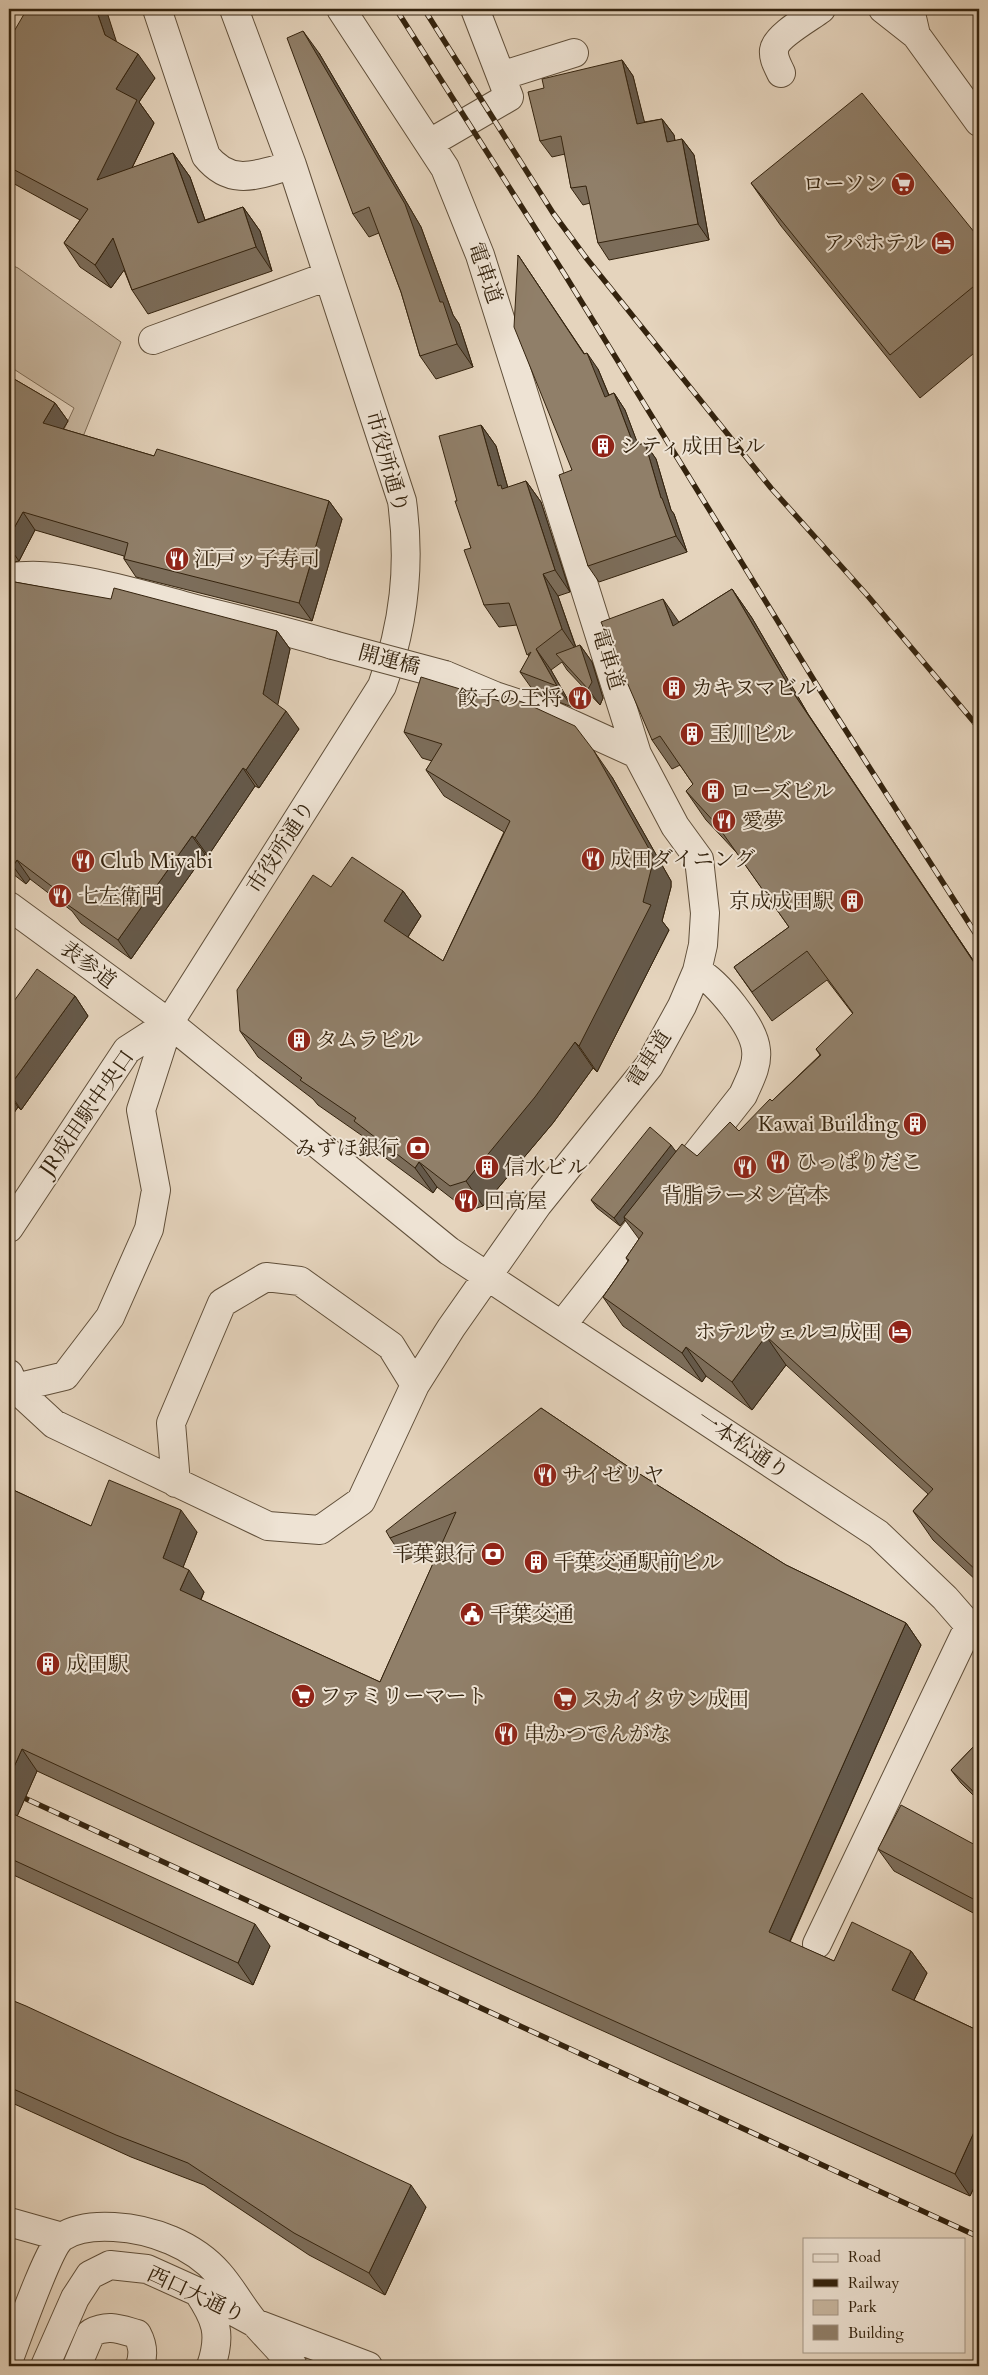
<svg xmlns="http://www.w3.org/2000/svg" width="988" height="2375" font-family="Cardo,'Noto Serif JP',serif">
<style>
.green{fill:#c7b69f;stroke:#7e6c56}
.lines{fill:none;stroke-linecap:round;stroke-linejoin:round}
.minor-casing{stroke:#604f3a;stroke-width:30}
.minor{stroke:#eee3d4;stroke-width:28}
.rail-casing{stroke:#34230e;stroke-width:5.5}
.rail{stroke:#eee3d4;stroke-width:4;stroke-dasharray:11;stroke-linecap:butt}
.minor-bridge-casing{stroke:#604f3a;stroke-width:30;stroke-linecap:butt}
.minor-bridge{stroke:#eee3d4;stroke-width:28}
.wall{fill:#7c6d5a;stroke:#34230e}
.shaded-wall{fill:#65594a;stroke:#34230e}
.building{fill:#907f69;stroke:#34230e}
.labels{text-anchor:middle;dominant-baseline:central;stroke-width:4;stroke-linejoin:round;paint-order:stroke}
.poi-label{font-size:21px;fill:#34230e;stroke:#eee3d4;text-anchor:start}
.street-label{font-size:21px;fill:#34230e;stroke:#eee3d4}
</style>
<rect width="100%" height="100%" fill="#e5d4bd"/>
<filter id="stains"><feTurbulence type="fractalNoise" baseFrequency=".004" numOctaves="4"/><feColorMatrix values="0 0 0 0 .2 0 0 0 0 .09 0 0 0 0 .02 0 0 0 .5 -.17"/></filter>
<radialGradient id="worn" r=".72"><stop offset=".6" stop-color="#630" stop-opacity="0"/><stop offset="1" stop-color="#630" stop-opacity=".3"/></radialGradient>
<!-- green -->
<path class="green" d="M 9,264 L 18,268 L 121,342 L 58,499 L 38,485 L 74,408 L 9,366 Z"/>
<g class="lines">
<!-- minor casing -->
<g class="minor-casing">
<path id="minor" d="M 157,9 L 206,156 C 232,188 258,174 292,165
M 883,9 L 916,35
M 910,9 L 916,35 L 979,122
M 781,73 C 778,66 773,59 774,50 C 776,36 809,18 821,9
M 501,76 L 574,53
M 430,143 L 509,97 L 475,9
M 153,340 L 328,276
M 9,578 C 58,568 143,595 192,608 C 239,620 286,631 333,645
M 445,675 L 495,696 L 549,714 L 637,754
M 9,906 L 169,1023 L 449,1251 L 878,1534 L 945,1598 L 979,1637
M 9,1228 L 127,1050 L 169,1023
M 562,1325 L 743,1095 C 749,1081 758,1066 756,1050 C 754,1026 717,982 697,971
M 9,1374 L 15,1388 L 54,1424 L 268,1526 L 320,1530 L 361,1501 L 415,1385 L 451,1328 L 538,1204 L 649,1066 L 682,1006 L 697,971 L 703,945 L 705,913 L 699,859 L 675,826 L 637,754 L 480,255 L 445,168 L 341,9
M 15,1388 L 65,1376 L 110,1317 L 149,1229 L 156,1190 L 141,1110 L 169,1023 L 382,686 C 404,625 411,566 402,501 L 292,165 L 234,9
M 176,1483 L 171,1423 L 222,1303 L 266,1277 L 300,1281 L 391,1346 L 415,1385
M 817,1944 L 969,1626
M 9,2222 L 62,2237
M 198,2292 C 216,2319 222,2334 211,2366
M 9,2359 C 17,2338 49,2247 62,2237 C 77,2227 97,2226 114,2227 C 152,2229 194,2245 219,2274 C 233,2290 242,2308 255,2323 C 268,2338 282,2351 293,2366
M 45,2366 L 75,2298 L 90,2275 L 110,2265 L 147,2269 L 198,2292 L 255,2323 L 368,2366
M 77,2366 L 91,2333 C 108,2324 119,2329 137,2334 C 143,2345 144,2354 140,2366"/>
</g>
<!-- minor -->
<use href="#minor" class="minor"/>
<!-- rail casing -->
<g class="rail-casing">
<path id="rail" d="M 396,9 L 565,275 L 820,690 L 979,939
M 424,9 L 553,213 L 587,259 L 771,488 L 867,595 L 979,728
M 9,1791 L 979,2237"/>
</g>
<!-- rail -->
<use href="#rail" class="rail"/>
<!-- minor-bridge casing -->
<g class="minor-bridge-casing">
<path id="minor-bridge" d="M 333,645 L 445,675"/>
</g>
<!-- minor-bridge -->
<use href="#minor-bridge" class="minor-bridge"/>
</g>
<!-- wall -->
<path class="wall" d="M 9,40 L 116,41 L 155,78 L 139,102 L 154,123 L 132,168 L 173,153 L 190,177 L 205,220 L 243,207 L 260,231 L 272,271 L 148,314 L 132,290 L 124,270 L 111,288 L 80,267 L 64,243 L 80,220 L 9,181 Z
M 319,53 L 421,227 L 453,315 L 459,324 L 473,367 L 436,379 L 420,356 L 401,292 L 379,233 L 369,237 L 353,214 Z
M 622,60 L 633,76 L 644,122 L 662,119 L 674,135 L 675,141 L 682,139 L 694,155 L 709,240 L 609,260 L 598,243 L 590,203 L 583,205 L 571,188 L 565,154 L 552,157 L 540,141 L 544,88 Z
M 751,183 L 979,238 L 979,349 L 920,398 L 781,226 Z
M 518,255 L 584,354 L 598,369 L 609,395 L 614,393 L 625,410 L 638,445 L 645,443 L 656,459 L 671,510 L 674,514 L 687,552 L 599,582 L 588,566 L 572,470 Z
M 9,376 L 55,403 L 68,421 L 63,429 L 154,456 L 329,501 L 342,519 L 312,621 L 136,577 L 124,559 L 124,556 L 35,530 L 19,561 L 9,563 Z
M 481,425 L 496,446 L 508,488 L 526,481 L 541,502 L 570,592 L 558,596 L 576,647 L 580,645 L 592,662 L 603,698 L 600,705 L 567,670 L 562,662 L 551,670 L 572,707 L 535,693 L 520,672 L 529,657 L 517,625 L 499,627 L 484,605 L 471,548 L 457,501 Z
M 9,581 L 277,631 L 290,649 L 277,704 L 299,729 L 259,788 L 255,786 L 208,856 L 205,854 L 131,959 L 81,923 L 72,911 L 30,879 L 26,884 L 9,871 Z
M 732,589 L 752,618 L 808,714 L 979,969 L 979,1583 L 933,1540 L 913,1511 L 928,1494 L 786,1365 L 752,1410 L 706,1376 L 702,1382 L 623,1326 L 603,1297 L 628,1261 L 626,1258 L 639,1239 L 625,1220 L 620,1226 L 597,1208 L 591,1200 L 676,1151 L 697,1156 L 739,1131 L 772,1101 L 820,1055 L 816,1049 L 853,1014 L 827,980 L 772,1021 L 734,967 L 789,927 L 737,853 L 706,820 L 686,791 L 693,784 L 680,765 L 672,769 L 652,740 L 679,622 Z
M 404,732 L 612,777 L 671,881 L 671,887 L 662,921 L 669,930 L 597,1072 L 593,1068 L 553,1123 L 483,1206 L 468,1211 L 437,1187 L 433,1193 L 371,1147 L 364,1137 L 318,1105 L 313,1099 L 258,1057 L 240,1031 L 331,887 L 403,891 L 421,916 L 408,937 L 443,961 L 504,832 L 444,796 L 426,770 L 432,761 L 422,758 Z
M 75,996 L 88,1016 L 21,1110 L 18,1107 L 9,1120 L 9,1008 Z
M 541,1408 L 630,1468 L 786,1565 L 906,1623 L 921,1645 L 790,1942 L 834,1961 L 911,1951 L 927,1973 L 914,2000 L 979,2031 L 979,2177 L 970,2196 L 512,1990 L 37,1771 L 17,1816 L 270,1946 L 253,1985 L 9,1873 L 9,1488 L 91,1526 L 197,1532 L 183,1567 L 204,1592 L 201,1600 L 380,1682 L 441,1546 L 405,1560 L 390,1538 Z
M 979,1741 L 979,1801 L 961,1783 L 951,1770 Z
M 979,1847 L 979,1916 L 894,1871 L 878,1849 Z
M 9,1999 L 426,2207 L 385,2295 L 309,2255 L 204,2185 L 131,2157 L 10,2102 L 9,2107 Z"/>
<!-- shaded-wall -->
<path class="shaded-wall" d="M 96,9 L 106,9 L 122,59 L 105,35 Z
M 303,31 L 319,53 L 421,227 L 453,315 L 459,324 L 473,367 L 457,344 L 440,302 Z
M 138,54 L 155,78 L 139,102 L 154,123 L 114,204 L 97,180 L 116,89 Z
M 622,60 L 633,76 L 649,140 L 637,124 Z
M 662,119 L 674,135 L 678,159 L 667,142 Z
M 682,139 L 694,155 L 709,240 L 698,224 Z
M 173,153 L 190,177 L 214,246 L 198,223 Z
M 243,207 L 260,231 L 272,271 L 256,247 Z
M 113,238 L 130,262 L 111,288 L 95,265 Z
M 518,255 L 592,365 L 587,353 L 598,369 L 616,413 L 605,397 Z
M 614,393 L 625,410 L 645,463 L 634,446 Z
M 55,403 L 68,421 L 56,441 L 43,423 Z
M 481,425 L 496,446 L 511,499 L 498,486 Z
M 645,443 L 656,459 L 671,510 L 674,514 L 687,552 L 676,536 L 661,498 Z
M 526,481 L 541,502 L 570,592 L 555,570 Z
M 329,501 L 342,519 L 312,621 L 299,603 Z
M 23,512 L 35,530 L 19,561 L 9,547 L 9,537 Z
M 543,574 L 558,596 L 577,651 L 562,629 Z
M 732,589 L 752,618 L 808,714 L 979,969 L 979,970 L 788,685 Z
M 663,599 L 683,628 L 673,626 Z
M 277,631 L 290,649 L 276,713 L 263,694 Z
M 580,645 L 592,662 L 603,698 L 600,705 L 588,689 Z
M 536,649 L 551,670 L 572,707 L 557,686 Z
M 286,711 L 299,729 L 259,788 L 246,770 Z
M 594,751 L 612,777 L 671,881 L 671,887 L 662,921 L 669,930 L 597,1072 L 579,1046 L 643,902 Z
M 243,768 L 255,786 L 208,856 L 195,838 Z
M 192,836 L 205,854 L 131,959 L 118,940 Z
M 17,860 L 30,879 L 26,884 L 13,866 Z
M 403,891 L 421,916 L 402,946 L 384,921 Z
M 75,996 L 88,1016 L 21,1110 L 9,1092 L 9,1087 Z
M 575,1042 L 593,1068 L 553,1123 L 483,1206 L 466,1181 Z
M 9,1095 L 18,1107 L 9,1120 Z
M 671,1145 L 677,1153 L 624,1217 L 625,1220 L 620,1226 L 614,1218 Z
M 419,1162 L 437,1187 L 433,1193 L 415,1168 Z
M 766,1336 L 786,1365 L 752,1410 L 732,1382 Z
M 686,1347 L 706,1376 L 702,1382 L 682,1353 Z
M 181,1510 L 197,1532 L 178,1580 L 163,1558 Z
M 189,1570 L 204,1592 L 195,1612 L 180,1590 Z
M 906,1623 L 921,1645 L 784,1954 L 769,1932 Z
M 22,1749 L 37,1771 L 12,1828 L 9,1824 L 9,1778 Z
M 255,1924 L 270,1946 L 253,1985 L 238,1963 Z
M 911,1951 L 927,1973 L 908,2012 L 892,1990 Z
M 979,2121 L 979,2177 L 970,2196 L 955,2174 Z
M 411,2185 L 426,2207 L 385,2295 L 369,2273 Z"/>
<!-- building -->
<path class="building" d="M 27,9 L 96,9 L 105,35 L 138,54 L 116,89 L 137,100 L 97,180 L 173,153 L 198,223 L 243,207 L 256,247 L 132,290 L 113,238 L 95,265 L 64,243 L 88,209 L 9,167 L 9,40 Z
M 303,31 L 405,204 L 440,302 L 443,302 L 457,344 L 420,356 L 401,292 L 369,207 L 353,214 L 287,38 Z
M 622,60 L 637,124 L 662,119 L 667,142 L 682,139 L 698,224 L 598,243 L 586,186 L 571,188 L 561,136 L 540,141 L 528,92 L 544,88 L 542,79 Z
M 862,93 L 979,238 L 979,282 L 890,355 L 751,183 Z
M 518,255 L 584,354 L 587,353 L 605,397 L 614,393 L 634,446 L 645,443 L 661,498 L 662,498 L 676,536 L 588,566 L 559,475 L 572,470 L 514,327 Z
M 9,376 L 55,403 L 43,423 L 154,456 L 157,449 L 329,501 L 299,603 L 124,559 L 128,543 L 23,512 L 9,537 Z
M 481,425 L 498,486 L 501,485 L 502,489 L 526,481 L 555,570 L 543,574 L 562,629 L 536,649 L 557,686 L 520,672 L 531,652 L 527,655 L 509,603 L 484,605 L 464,550 L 471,548 L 455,501 L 457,501 L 439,436 Z
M 9,581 L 111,599 L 114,588 L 277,631 L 263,694 L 286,711 L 246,770 L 243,768 L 195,838 L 192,836 L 118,940 L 68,905 L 71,901 L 17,860 L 13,866 L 9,862 Z
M 732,589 L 788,685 L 979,970 L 979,1573 L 913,1511 L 933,1489 L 766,1336 L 732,1382 L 686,1347 L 682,1353 L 603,1297 L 629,1260 L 626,1258 L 643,1233 L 624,1217 L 682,1144 L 697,1156 L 730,1122 L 739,1131 L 770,1099 L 772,1101 L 821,1055 L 816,1049 L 853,1013 L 807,951 L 752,992 L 734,967 L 789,927 L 717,825 L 686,791 L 693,784 L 660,736 L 652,740 L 601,622 L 663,599 L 673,626 Z
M 580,645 L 592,682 L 588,689 L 556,654 Z
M 421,677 L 499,701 L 502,695 L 525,703 L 575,726 L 594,751 L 653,856 L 653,862 L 643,902 L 651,905 L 579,1046 L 575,1042 L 535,1097 L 466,1181 L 450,1186 L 419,1162 L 415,1168 L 354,1121 L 356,1118 L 300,1080 L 302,1078 L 240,1031 L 237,990 L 313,875 L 331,887 L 352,857 L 403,891 L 384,921 L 443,961 L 510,821 L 426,770 L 442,744 L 404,732 Z
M 37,969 L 75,996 L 9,1087 L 9,1008 Z
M 650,1127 L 671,1145 L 614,1218 L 591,1200 Z
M 541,1408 L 630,1468 L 786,1565 L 906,1623 L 769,1932 L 834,1961 L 852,1922 L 911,1951 L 892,1990 L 979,2031 L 979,2121 L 955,2174 L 496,1968 L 22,1749 L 9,1778 L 9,1488 L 91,1526 L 109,1480 L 181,1510 L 163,1558 L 189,1570 L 180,1590 L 380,1682 L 456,1512 L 390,1538 L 386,1531 Z
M 979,1741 L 979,1797 L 951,1770 Z
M 901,1805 L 979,1847 L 979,1902 L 878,1849 Z
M 9,1812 L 255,1924 L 238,1963 L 9,1858 Z
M 9,1999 L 26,2006 L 411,2185 L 369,2273 L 294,2233 L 188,2163 L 116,2135 L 9,2087 Z"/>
<!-- icons -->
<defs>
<g id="supermarket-disc" transform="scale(1.25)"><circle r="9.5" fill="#8f2418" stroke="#eee3d4"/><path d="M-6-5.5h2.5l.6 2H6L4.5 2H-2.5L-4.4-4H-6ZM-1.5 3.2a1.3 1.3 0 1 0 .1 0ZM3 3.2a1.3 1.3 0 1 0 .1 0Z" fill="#fff"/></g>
<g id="hotel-disc" transform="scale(1.25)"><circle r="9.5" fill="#8f2418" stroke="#eee3d4"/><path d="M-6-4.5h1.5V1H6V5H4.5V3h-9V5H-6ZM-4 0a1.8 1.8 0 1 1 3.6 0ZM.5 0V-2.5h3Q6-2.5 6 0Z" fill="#fff"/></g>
<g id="building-disc" transform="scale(1.25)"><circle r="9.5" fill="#8f2418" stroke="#eee3d4"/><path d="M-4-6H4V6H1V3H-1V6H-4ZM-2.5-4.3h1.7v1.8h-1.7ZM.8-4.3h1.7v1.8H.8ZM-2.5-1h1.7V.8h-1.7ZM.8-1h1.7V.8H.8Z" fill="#fff"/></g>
<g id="restaurant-disc" transform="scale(1.25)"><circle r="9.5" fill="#8f2418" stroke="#eee3d4"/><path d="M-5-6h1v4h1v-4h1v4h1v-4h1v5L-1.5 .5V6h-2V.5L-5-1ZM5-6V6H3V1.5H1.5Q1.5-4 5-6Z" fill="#fff"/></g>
<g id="bank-disc" transform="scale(1.25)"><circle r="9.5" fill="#8f2418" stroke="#eee3d4"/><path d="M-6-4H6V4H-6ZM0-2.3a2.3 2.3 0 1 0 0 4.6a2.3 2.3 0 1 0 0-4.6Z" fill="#fff"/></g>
<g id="civic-disc" transform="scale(1.25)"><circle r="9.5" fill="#8f2418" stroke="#eee3d4"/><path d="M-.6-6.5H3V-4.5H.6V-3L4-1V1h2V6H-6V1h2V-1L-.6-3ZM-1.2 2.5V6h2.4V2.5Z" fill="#fff"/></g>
</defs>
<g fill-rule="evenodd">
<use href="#supermarket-disc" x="903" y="184"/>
<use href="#hotel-disc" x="943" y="243"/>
<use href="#building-disc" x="603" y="446"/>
<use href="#restaurant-disc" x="177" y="559"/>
<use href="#building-disc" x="674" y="688"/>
<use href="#restaurant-disc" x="580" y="698"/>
<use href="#building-disc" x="692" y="734"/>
<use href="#building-disc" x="713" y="791"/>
<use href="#restaurant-disc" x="724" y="821"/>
<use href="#restaurant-disc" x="593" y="859"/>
<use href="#restaurant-disc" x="83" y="861"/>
<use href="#restaurant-disc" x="60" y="896"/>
<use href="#building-disc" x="852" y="901"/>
<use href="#building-disc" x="299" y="1040"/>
<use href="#building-disc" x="915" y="1124"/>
<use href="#bank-disc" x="418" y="1148"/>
<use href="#restaurant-disc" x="778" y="1162"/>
<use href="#building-disc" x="487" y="1167"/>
<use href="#restaurant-disc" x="745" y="1167"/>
<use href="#restaurant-disc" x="466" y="1201"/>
<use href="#hotel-disc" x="900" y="1332"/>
<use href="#restaurant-disc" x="545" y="1475"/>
<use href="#bank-disc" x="493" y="1554"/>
<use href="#building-disc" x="536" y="1562"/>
<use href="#civic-disc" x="472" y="1614"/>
<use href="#building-disc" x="48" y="1664"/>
<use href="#supermarket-disc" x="303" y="1696"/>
<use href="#supermarket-disc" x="565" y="1699"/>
<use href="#restaurant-disc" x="506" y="1734"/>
</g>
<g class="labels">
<!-- poi labels -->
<g class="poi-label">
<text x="886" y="184" text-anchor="end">ローソン</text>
<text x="926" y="243" text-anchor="end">アパホテル</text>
<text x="620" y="446">シティ成田ビル</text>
<text x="194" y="559">江戸ッ子寿司</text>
<text x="692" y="688">カキヌマビル</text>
<text x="562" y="698" text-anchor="end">餃子の王将</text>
<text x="710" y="734">玉川ビル</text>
<text x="730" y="791">ローズビル</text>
<text x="742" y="821">愛夢</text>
<text x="610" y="859">成田ダイニング</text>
<text x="100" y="861">Club Miyabi</text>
<text x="78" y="896">七左衛門</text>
<text x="834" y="901" text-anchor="end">京成成田駅</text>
<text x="316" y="1040">タムラビル</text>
<text x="898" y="1124" text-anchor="end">Kawai Building</text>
<text x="400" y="1148" text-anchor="end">みずほ銀行</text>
<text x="796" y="1162">ひっぱりだこ</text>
<text x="504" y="1167">信水ビル</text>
<text x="745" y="1195" text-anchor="middle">背脂ラーメン宮本</text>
<text x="484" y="1201">回高屋</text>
<text x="882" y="1332" text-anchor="end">ホテルウェルコ成田</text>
<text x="562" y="1475">サイゼリヤ</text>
<text x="476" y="1554" text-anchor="end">千葉銀行</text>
<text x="554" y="1562">千葉交通駅前ビル</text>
<text x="490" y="1614">千葉交通</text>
<text x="66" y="1664">成田駅</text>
<text x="320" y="1696">ファミリーマート</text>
<text x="582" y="1699">スカイタウン成田</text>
<text x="524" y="1734">串かつでんがな</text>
</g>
<!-- street labels -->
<g class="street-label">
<text transform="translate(485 273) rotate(71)">電車道</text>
<text transform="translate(387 462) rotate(74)">市役所通り</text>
<text transform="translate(608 659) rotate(73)">電車道</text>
<text transform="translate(389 660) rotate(15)">開運橋</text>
<text transform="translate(281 847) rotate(-57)">市役所通り</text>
<text transform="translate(88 965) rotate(37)">表参道</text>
<text transform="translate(649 1059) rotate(-57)">電車道</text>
<text transform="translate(87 1113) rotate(-55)">JR成田駅中央口</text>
<text transform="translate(743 1445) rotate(34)">一本松通り</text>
<text transform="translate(196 2295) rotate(25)">西口大通り</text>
</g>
</g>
<!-- margin -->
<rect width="988" height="2375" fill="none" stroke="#e5d4bd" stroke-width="30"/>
<rect x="10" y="10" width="968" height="2355" fill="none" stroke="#34230e" stroke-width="2.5"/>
<rect x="15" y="15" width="958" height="2345" fill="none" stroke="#34230e"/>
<!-- legend -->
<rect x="803" y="2238" width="162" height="115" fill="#eee3d4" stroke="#a49685"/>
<rect x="813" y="2254" width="25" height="8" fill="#eee3d4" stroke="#a49685"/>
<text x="848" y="2262" font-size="15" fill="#34230e">Road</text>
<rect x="813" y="2279" width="25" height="8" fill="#34230e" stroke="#a49685"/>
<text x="848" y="2288" font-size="15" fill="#34230e">Railway</text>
<rect x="813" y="2300" width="25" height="15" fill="#c7b69f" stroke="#a49685"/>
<text x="848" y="2312" font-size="15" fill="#34230e">Park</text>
<rect x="813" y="2325" width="25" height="15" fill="#907f69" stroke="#a49685"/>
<text x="848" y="2338" font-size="15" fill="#34230e">Building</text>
<rect width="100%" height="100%" filter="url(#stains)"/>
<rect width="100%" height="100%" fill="url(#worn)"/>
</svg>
